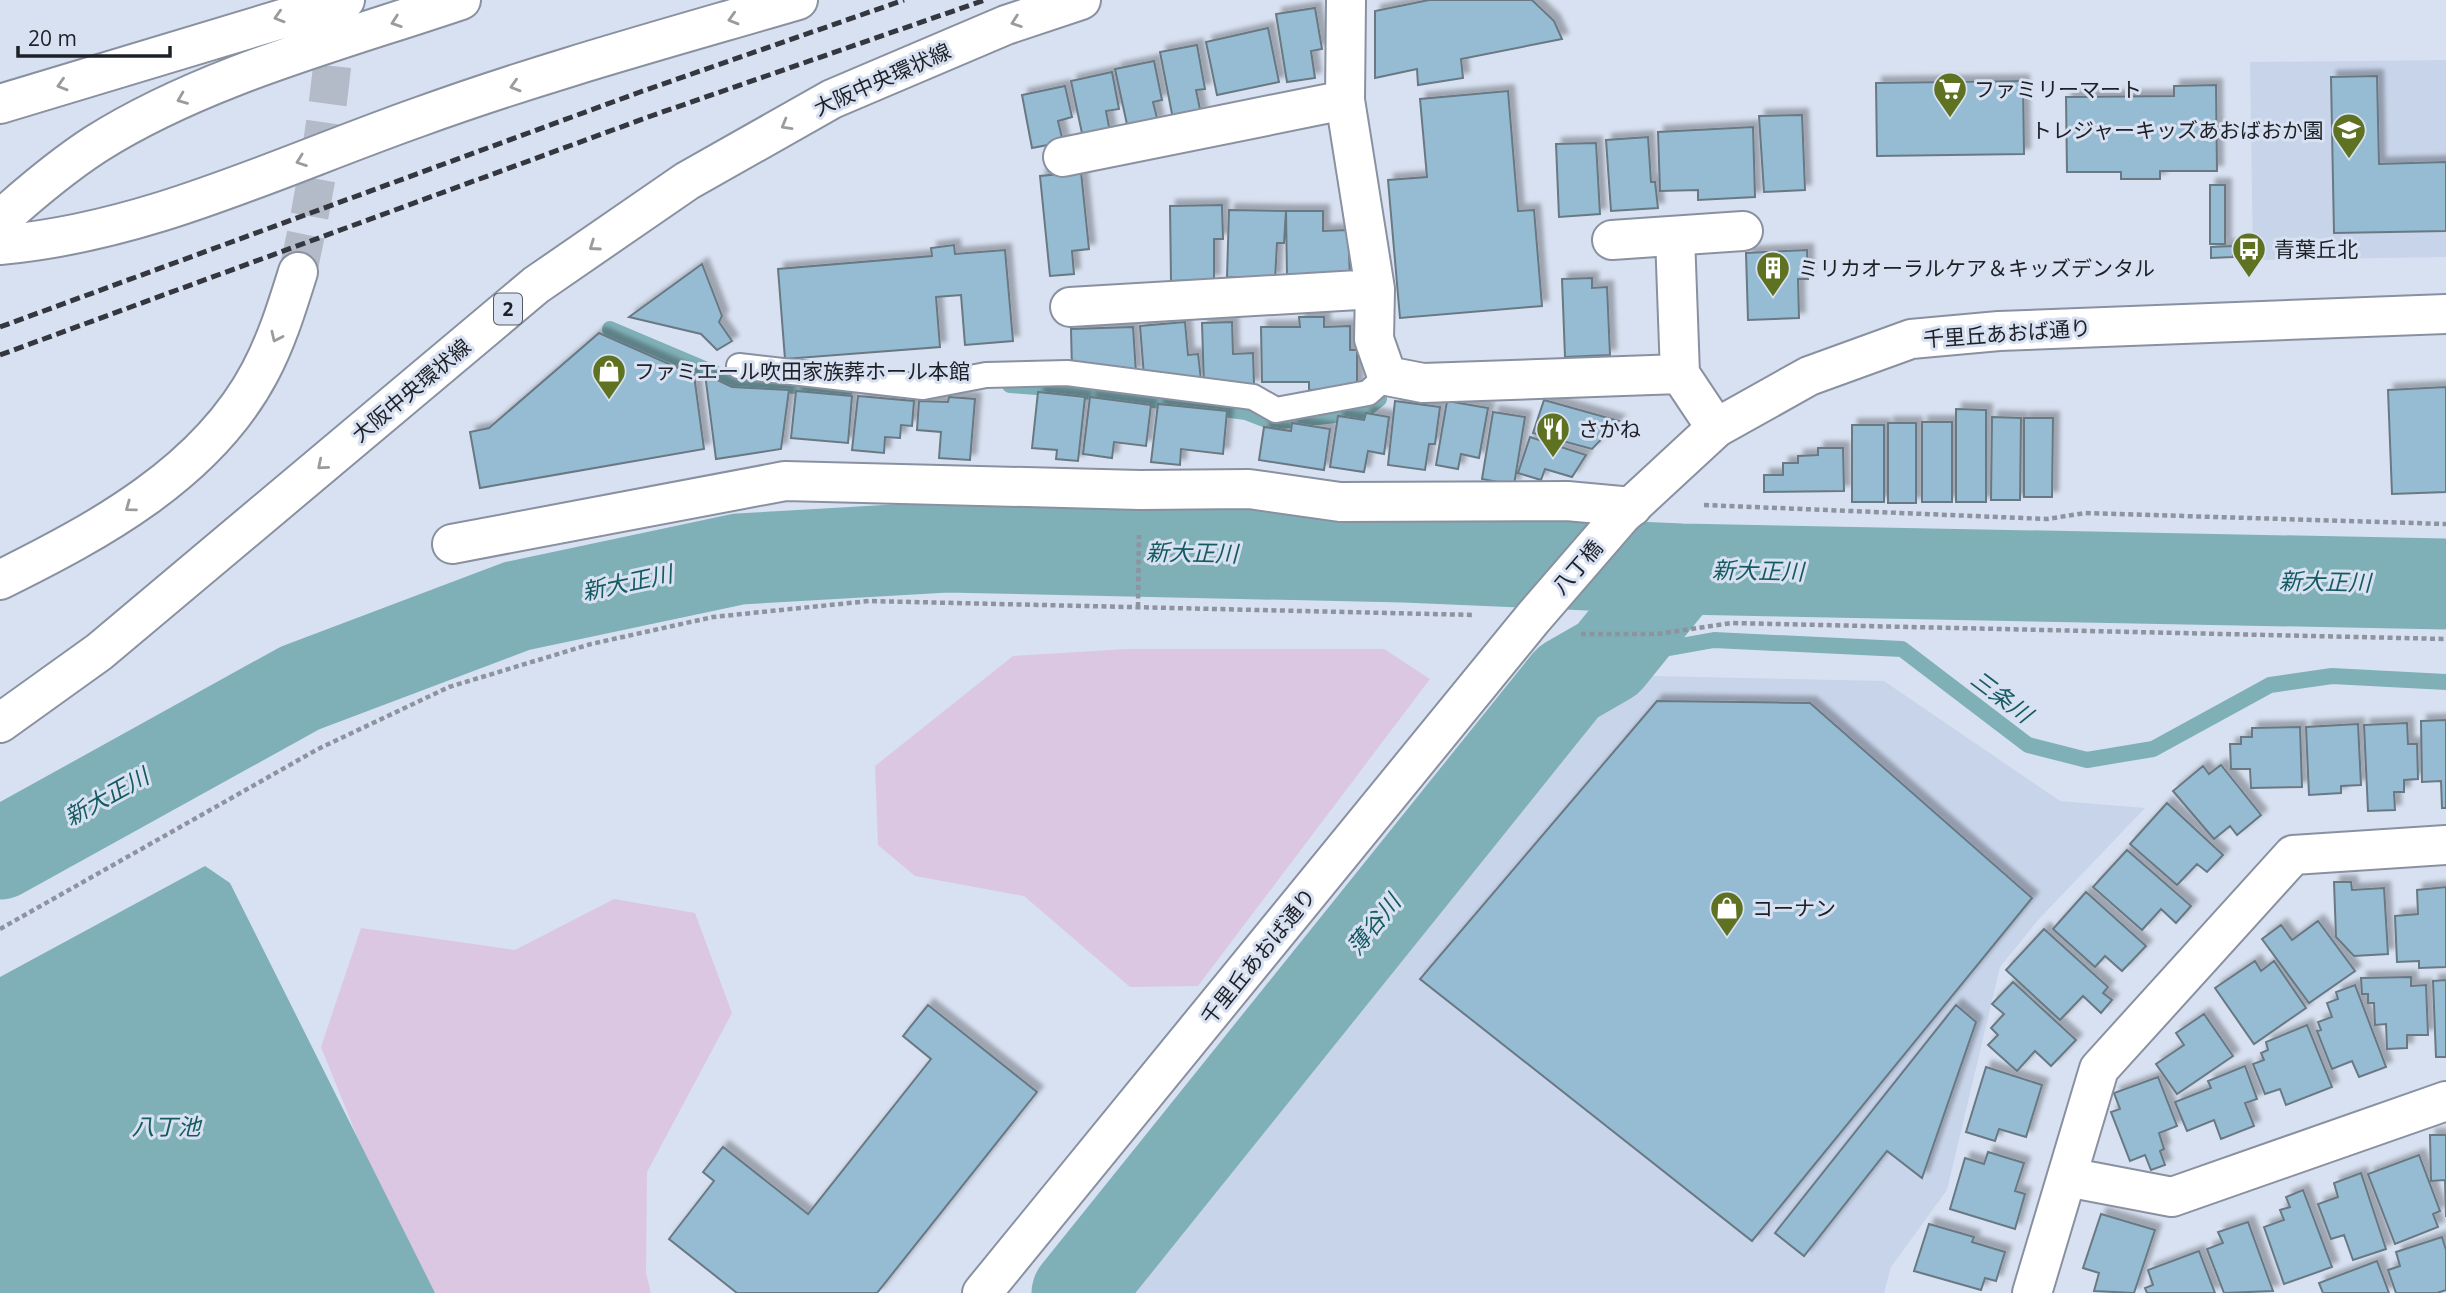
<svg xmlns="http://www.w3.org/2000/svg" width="2446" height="1293" font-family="'Open Sans','Noto Sans JP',sans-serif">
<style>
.built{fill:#c8d4ea}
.green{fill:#dbc7e1}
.water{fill:#7fb0b7}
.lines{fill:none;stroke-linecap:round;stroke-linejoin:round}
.stream{stroke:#7fb0b7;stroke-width:16}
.river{stroke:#7fb0b7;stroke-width:91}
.building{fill:#96bcd3;stroke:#697983;stroke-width:2;filter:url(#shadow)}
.motorway-tunnel{stroke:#b3bac8;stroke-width:38;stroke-dasharray:38 19;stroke-linecap:butt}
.service-casing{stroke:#8991a0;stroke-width:28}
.minor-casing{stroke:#8991a0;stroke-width:42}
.tertiary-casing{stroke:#8991a0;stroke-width:42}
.primary-casing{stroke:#8991a0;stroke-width:42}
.motorway-casing{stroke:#8991a0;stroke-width:42}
.path{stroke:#8d939f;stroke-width:4.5;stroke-dasharray:5 3.5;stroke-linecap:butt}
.service{stroke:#fff;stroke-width:24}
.minor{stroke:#fff;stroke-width:38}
.tertiary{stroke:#fff;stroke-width:38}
.primary{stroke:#fff;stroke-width:38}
.motorway{stroke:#fff;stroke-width:38}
.rail{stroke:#34373f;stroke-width:5;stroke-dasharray:10 5;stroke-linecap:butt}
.oneway{stroke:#999b9d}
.labels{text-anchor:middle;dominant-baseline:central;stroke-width:6;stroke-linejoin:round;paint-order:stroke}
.shield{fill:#d8e1f1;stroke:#555a63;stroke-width:2}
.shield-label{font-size:19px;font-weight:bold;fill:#1d2026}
.street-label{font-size:21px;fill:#1d2026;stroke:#d8e1f1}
.poi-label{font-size:21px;fill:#1d2026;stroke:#d8e1f1;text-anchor:start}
.water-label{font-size:23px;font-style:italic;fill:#155a62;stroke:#d8e1f1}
</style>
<defs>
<filter id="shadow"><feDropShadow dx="6" dy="-6" stdDeviation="2" flood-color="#0004"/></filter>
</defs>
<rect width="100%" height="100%" fill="#d8e1f1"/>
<!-- built -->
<path class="built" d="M 2446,60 L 2446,257 L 2253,260 L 2250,62 Z
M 1653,676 L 1884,681 L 2060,801 L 2145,808 L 2039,919 L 2000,967 L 1947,1190 L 1891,1267 L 1884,1293 L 1115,1293 L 1612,697 Z"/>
<!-- green -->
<path class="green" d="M 1127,649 L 1384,649 L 1430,679 L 1198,986 L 1130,987 L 1024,896 L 915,876 L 878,845 L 875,766 L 1013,656 Z
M 614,899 L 695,913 L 732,1013 L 647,1172 L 646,1273 L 651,1293 L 420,1293 L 321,1047 L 361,928 L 515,950 Z"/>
<!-- water -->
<path class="water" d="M 205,866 L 230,883 L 435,1293 L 0,1293 L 0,977 Z"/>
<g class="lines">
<!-- stream -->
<path class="stream" d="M 610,329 L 733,381 L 845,390
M 1010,385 L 1077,390 L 1246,412 L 1272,422 L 1362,412 L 1379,399
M 1608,659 L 1714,640 L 1902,649 L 2028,745 L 2087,760 L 2153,749 L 2270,685 L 2332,676 L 2446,682"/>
<!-- river -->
<path class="river" d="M 0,854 L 300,688 L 517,606 L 739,559 L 946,547 L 1404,557 L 1681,569 L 2446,584
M 1077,1293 L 1568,682 L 1608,659 L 1681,569"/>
</g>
<!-- building -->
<path class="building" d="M 1429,0 L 1532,0 L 1554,21 L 1562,39 L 1461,59 L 1463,78 L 1418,85 L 1417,69 L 1375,78 L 1375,11 Z
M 1315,8 L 1322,49 L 1311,51 L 1315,78 L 1287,82 L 1276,14 Z
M 1268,28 L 1279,82 L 1217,95 L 1206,42 Z
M 1197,45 L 1205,89 L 1196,90 L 1201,114 L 1173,119 L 1160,52 Z
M 1154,61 L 1162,100 L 1153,102 L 1158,122 L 1128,129 L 1115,69 Z
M 1112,72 L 1119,109 L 1106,111 L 1110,132 L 1083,138 L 1071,81 Z
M 2377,76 L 2379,164 L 2446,162 L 2446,231 L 2334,233 L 2331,77 Z
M 2023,81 L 2024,154 L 1877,156 L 1876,83 Z
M 2216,85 L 2217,171 L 2160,171 L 2160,179 L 2121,179 L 2121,172 L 2067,172 L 2066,97 L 2174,96 L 2174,86 Z
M 1065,86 L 1072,117 L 1058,121 L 1063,142 L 1032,148 L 1022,95 Z
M 1508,91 L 1518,211 L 1534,210 L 1542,306 L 1400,318 L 1388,180 L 1427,177 L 1420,99 Z
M 1802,115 L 1805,190 L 1764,192 L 1759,116 Z
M 1753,127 L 1755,197 L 1698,200 L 1698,190 L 1660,191 L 1658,132 Z
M 1648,137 L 1651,182 L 1655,182 L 1658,208 L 1611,211 L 1606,140 Z
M 1596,143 L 1600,214 L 1559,217 L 1556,144 Z
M 1081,172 L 1089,249 L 1072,251 L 1074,274 L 1050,276 L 1040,176 Z
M 2210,185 L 2225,185 L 2225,244 L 2210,244 Z
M 1222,205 L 1223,239 L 1214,239 L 1214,280 L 1171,281 L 1170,206 Z
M 1229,210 L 1286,211 L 1284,243 L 1277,243 L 1275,279 L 1227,277 Z
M 1286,211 L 1323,211 L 1323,231 L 1348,230 L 1350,277 L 1287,278 Z
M 954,245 L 955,254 L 1005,250 L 1013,341 L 965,345 L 961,295 L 936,297 L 940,347 L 785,359 L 778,269 L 932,256 L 931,248 Z
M 2233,246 L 2233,257 L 2211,258 L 2211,247 Z
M 1807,250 L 1808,279 L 1798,279 L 1799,318 L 1748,320 L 1746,253 Z
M 702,264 L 722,316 L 719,322 L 732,341 L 717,350 L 701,334 L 629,317 Z
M 1592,278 L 1592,288 L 1607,287 L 1610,355 L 1565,357 L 1562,279 Z
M 1299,317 L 1324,317 L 1324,327 L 1350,326 L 1350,350 L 1357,350 L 1357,389 L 1309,390 L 1309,382 L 1262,382 L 1261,327 L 1300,327 Z
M 1185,322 L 1188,355 L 1198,354 L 1201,380 L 1173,381 L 1173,374 L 1144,376 L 1140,326 Z
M 1232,322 L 1233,354 L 1253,353 L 1254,385 L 1204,386 L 1202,323 Z
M 1133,327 L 1136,373 L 1072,370 L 1071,329 Z
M 599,333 L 694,375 L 704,449 L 480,488 L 470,432 L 489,428 Z
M 705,374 L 732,387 L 789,390 L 781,449 L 716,459 Z
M 2446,387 L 2446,492 L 2392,494 L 2388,390 Z
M 796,391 L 852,396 L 848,443 L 791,438 Z
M 1038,392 L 1085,397 L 1078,461 L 1056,459 L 1057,450 L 1032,448 Z
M 858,396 L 914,401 L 912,426 L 901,425 L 900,438 L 885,437 L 884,453 L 852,450 Z
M 949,397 L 975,399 L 970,460 L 939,458 L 941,432 L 917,430 L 919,401 L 948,402 Z
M 1090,397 L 1151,405 L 1146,446 L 1114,442 L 1112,458 L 1083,454 Z
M 1544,400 L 1619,421 L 1592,449 L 1533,433 Z
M 1395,401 L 1440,407 L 1435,444 L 1429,444 L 1425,470 L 1388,465 Z
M 1447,401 L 1488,408 L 1479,458 L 1461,454 L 1458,469 L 1436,465 Z
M 1158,404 L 1227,411 L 1223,454 L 1181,449 L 1180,465 L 1151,462 Z
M 1956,409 L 1986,410 L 1986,502 L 1956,502 Z
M 1493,412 L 1525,417 L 1514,485 L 1482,479 Z
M 1366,413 L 1389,417 L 1384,454 L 1368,451 L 1364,472 L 1330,467 L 1338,416 L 1364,420 Z
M 1992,417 L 2021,418 L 2020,500 L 1991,500 Z
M 2024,418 L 2053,418 L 2052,497 L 2024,497 Z
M 1922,422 L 1952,422 L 1952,502 L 1922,502 Z
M 1292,423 L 1330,429 L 1324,470 L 1259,460 L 1264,427 L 1291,431 Z
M 1888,423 L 1916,423 L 1916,503 L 1888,503 Z
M 1852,425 L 1884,425 L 1884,502 L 1852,502 Z
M 1530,437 L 1586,455 L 1572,477 L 1545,469 L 1541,480 L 1518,473 Z
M 1818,448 L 1843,448 L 1844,491 L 1764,492 L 1764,475 L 1783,475 L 1783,463 L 1798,463 L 1798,456 L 1818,455 Z
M 1657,701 L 1810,703 L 2032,898 L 1752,1241 L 1420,979 Z
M 2446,720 L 2446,808 L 2442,808 L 2441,781 L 2422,782 L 2421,721 Z
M 2407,723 L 2408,744 L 2417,744 L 2418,779 L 2404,780 L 2404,792 L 2394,792 L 2395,810 L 2368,811 L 2364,725 Z
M 2358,724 L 2361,785 L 2341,786 L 2341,793 L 2309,795 L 2306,727 Z
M 2300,727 L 2302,787 L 2251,788 L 2250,769 L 2231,769 L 2230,744 L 2241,744 L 2241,737 L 2252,737 L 2252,728 Z
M 2221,765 L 2261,815 L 2237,835 L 2230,826 L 2214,839 L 2173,791 L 2203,766 L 2209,774 Z
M 2167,803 L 2223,855 L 2207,872 L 2197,864 L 2177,885 L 2130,844 Z
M 2127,850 L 2191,906 L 2176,923 L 2161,909 L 2142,930 L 2093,887 Z
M 2334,882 L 2351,882 L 2352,890 L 2384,888 L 2388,954 L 2354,956 L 2336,937 Z
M 2446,887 L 2446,967 L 2419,968 L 2419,961 L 2397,962 L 2395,916 L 2418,914 L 2417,890 Z
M 2086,892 L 2146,946 L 2122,971 L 2105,956 L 2095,967 L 2053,929 Z
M 2318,921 L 2355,971 L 2309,1003 L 2262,939 L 2281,925 L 2292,940 Z
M 2044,929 L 2108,987 L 2103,993 L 2112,1000 L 2101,1013 L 2083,996 L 2060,1020 L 2006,970 Z
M 2255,961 L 2261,971 L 2274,961 L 2306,1008 L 2254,1044 L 2215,988 Z
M 2411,977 L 2411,986 L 2426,985 L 2428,1035 L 2407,1035 L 2407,1048 L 2387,1049 L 2386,1024 L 2375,1025 L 2374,1003 L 2368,1003 L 2368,994 L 2362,994 L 2361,978 Z
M 2446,980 L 2446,1057 L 2436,1057 L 2433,981 Z
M 2013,982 L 2076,1040 L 2051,1066 L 2035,1051 L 2017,1071 L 1988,1045 L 1998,1035 L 1991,1028 L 2004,1014 L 1992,1004 Z
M 2355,985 L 2386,1067 L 2359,1077 L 2352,1061 L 2332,1069 L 2317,1031 L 2321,1030 L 2318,1022 L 2332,1017 L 2327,1003 L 2338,999 L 2336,992 Z
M 928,1005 L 1037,1092 L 877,1293 L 737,1293 L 669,1239 L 714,1181 L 703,1172 L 723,1147 L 808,1214 L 931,1059 L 903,1036 Z
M 1956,1005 L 1976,1022 L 1922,1178 L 1887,1151 L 1804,1256 L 1775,1233 Z
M 2204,1014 L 2233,1056 L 2177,1094 L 2156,1064 L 2184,1045 L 2176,1033 Z
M 2307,1025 L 2332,1087 L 2286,1105 L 2280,1089 L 2265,1094 L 2253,1064 L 2264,1060 L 2261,1053 L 2268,1050 L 2266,1042 Z
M 2245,1066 L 2257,1099 L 2245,1103 L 2254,1126 L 2221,1139 L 2214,1120 L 2187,1131 L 2175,1102 L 2211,1088 L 2208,1081 Z
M 1986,1067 L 2042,1085 L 2026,1137 L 1999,1129 L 1995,1141 L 1966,1132 Z
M 2158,1077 L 2177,1126 L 2159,1133 L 2164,1149 L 2160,1151 L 2165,1165 L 2151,1170 L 2145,1155 L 2130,1161 L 2111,1112 L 2120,1109 L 2114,1093 Z
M 2430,1135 L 2446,1135 L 2446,1217 L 2445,1180 L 2431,1181 Z
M 1988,1152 L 2024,1163 L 2015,1191 L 2025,1194 L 2015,1229 L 1950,1209 L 1965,1158 L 1984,1164 Z
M 2419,1155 L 2440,1211 L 2433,1214 L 2438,1227 L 2395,1244 L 2368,1174 Z
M 2361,1173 L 2386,1249 L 2353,1260 L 2344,1235 L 2331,1239 L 2318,1204 L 2338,1197 L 2334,1183 Z
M 2303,1190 L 2332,1267 L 2284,1284 L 2264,1227 L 2284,1220 L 2280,1210 L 2290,1207 L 2286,1197 Z
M 2101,1214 L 2155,1230 L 2134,1293 L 2094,1291 L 2099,1273 L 2083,1268 Z
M 2248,1222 L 2273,1291 L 2224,1293 L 2207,1249 L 2223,1243 L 2218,1232 Z
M 1929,1224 L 1974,1237 L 1972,1242 L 2005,1252 L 1996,1281 L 1985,1278 L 1981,1290 L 1914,1271 Z
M 2442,1237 L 2446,1250 L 2446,1290 L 2437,1293 L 2396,1293 L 2388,1270 L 2400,1266 L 2396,1252 Z
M 2199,1251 L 2215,1293 L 2147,1293 L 2145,1288 L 2153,1285 L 2148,1270 Z
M 2377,1261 L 2389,1293 L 2323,1293 L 2319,1283 Z"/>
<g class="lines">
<!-- motorway-tunnel -->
<path class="motorway-tunnel" d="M 298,272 C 317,184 331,99 337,9"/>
<!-- service casing -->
<g class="service-casing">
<path id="service" d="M 739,366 L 923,387 L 986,375 L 1067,373 L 1253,397 L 1276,410 L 1368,393 L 1387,376"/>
</g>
<!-- minor casing -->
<g class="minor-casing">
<path id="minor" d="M 1346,0 L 1345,100 L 1375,289 L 1374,339 L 1387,376 L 1423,383 L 1680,374 L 1716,428
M 1063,157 L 1345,100
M 1675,236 L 1680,374
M 1612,240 L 1743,231
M 1070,307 L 1375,289
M 452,544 L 785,481 L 1140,490 L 1249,489 L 1340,502 L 1567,501 L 1632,507
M 2067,1177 L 2172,1197 L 2446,1101
M 2032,1293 L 2099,1069 L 2293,855 L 2446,845"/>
</g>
<!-- tertiary casing -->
<g class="tertiary-casing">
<path id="tertiary" d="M 982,1293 L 1533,618 L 1622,515 L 1716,428 L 1809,376 L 1911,339 L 1999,331 L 2446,314"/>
</g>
<!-- primary casing -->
<g class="primary-casing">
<path id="primary" d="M 0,723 L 99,652 L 536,285 L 687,181 L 832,99 L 1006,25 L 1081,0"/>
</g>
<!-- motorway casing -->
<g class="motorway-casing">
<path id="motorway" d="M 0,104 L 345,0
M 0,220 C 30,193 62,166 96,144 C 204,76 340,41 461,0
M 0,245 C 148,232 280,166 419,117 C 543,72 672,37 798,0
M 0,580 C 97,532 207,473 260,372 C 277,340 287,307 298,272"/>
</g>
<!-- path -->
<path class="path" d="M 1704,505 L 2047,519 L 2085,513 L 2446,524
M 1138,607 L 1139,535
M 1581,634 L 1657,634 L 1732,623 L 2446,639
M 0,929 L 318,749 L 449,687 L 591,644 L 713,617 L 869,601 L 1475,615"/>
<!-- service -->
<use href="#service" class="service"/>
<!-- minor -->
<use href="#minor" class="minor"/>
<!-- tertiary -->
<use href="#tertiary" class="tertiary"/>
<!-- primary -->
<use href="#primary" class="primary"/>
<!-- motorway -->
<use href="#motorway" class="motorway"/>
<!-- rail -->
<path class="rail" d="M 0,327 L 640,92 L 904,0
M 0,355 L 651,116 L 985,0"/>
</g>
<!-- one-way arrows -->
<defs><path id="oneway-chevron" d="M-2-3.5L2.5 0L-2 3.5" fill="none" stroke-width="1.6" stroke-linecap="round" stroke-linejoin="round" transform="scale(1.75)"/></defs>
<g class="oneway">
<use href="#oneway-chevron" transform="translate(279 17) rotate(163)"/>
<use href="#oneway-chevron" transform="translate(733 19) rotate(164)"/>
<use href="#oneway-chevron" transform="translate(396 22) rotate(161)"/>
<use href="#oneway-chevron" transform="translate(1016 22) rotate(161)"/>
<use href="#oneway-chevron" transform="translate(62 85) rotate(163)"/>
<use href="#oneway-chevron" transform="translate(515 86) rotate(163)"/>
<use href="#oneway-chevron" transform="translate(182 99) rotate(158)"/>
<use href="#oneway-chevron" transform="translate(786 125) rotate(150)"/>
<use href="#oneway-chevron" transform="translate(301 161) rotate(160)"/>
<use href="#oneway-chevron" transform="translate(594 246) rotate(145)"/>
<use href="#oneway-chevron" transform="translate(276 337) rotate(115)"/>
<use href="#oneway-chevron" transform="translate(322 465) rotate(140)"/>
<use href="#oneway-chevron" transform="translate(130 507) rotate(144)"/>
</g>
<!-- icons -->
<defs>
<g id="supermarket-pin" transform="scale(1.75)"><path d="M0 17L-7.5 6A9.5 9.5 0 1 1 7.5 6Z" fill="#5e7222" stroke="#d8e1f1"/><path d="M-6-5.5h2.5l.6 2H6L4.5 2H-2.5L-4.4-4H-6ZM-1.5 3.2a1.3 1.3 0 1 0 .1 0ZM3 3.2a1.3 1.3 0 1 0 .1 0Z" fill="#fff"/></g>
<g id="school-pin" transform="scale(1.75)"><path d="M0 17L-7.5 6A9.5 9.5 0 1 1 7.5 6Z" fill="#5e7222" stroke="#d8e1f1"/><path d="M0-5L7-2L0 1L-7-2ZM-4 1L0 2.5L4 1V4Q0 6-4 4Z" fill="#fff"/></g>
<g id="bus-pin" transform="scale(1.75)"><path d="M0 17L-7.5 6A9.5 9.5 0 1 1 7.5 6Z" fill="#5e7222" stroke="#d8e1f1"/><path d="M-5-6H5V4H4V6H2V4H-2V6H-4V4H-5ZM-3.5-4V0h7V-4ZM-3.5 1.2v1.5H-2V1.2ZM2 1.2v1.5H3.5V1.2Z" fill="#fff"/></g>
<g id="building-pin" transform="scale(1.75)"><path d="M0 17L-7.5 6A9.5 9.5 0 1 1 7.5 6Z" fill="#5e7222" stroke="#d8e1f1"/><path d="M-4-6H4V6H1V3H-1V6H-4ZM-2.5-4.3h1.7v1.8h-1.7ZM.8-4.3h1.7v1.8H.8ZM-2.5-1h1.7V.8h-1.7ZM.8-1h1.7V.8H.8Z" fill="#fff"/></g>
<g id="shop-pin" transform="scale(1.75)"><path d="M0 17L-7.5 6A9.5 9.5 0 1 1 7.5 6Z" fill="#5e7222" stroke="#d8e1f1"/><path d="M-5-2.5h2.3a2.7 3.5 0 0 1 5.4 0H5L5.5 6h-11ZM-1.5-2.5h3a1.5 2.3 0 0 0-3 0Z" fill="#fff"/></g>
<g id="restaurant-pin" transform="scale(1.75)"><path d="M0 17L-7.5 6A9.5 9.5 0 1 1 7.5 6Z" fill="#5e7222" stroke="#d8e1f1"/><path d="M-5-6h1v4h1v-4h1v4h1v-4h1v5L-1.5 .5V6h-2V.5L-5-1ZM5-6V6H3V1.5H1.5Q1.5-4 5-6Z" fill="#fff"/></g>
</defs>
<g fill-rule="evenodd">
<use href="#supermarket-pin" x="1950" y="89"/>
<use href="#school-pin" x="2349" y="130"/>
<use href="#bus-pin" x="2249" y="249"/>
<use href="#building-pin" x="1773" y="268"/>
<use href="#shop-pin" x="609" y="371"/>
<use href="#restaurant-pin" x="1553" y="429"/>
<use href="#shop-pin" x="1727" y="908"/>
</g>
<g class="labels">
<!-- shield labels -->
<rect class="shield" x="494" y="293.5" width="28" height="31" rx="5"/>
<g class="shield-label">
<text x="508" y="309">2</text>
</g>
<!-- street labels -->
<g class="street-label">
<text transform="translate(882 79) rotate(-24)">大阪中央環状線</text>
<text transform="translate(2007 333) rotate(-4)">千里丘あおば通り</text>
<text transform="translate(411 390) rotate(-40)">大阪中央環状線</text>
<text transform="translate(1577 567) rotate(-49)">八丁橋</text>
<text transform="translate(1258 956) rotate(-51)">千里丘あおば通り</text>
</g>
<!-- poi labels -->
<g class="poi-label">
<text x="1974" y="89">ファミリーマート</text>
<text x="2324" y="130" text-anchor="end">トレジャーキッズあおばおか園</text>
<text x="2274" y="249">青葉丘北</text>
<text x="1798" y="268">ミリカオーラルケア＆キッズデンタル</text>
<text x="634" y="371">ファミエール吹田家族葬ホール本館</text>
<text x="1578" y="429">さかね</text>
<text x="1752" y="908">コーナン</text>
</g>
<!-- water labels -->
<g class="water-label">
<text transform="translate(1192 552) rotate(1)">新大正川</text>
<text transform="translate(1758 570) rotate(1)">新大正川</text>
<text transform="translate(2325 581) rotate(1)">新大正川</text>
<text transform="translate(627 582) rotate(-12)">新大正川</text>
<text transform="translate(2002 696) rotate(37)">三条川</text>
<text transform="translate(106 796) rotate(-29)">新大正川</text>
<text transform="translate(1373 924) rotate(-51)">薄谷川</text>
<text x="166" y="1126">八丁池</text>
</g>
</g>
<!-- scale -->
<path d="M18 46v10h152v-10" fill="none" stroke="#1d2026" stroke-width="3.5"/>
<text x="28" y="46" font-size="21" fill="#1d2026" stroke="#d8e1f1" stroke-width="5" paint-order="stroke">20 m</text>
</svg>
